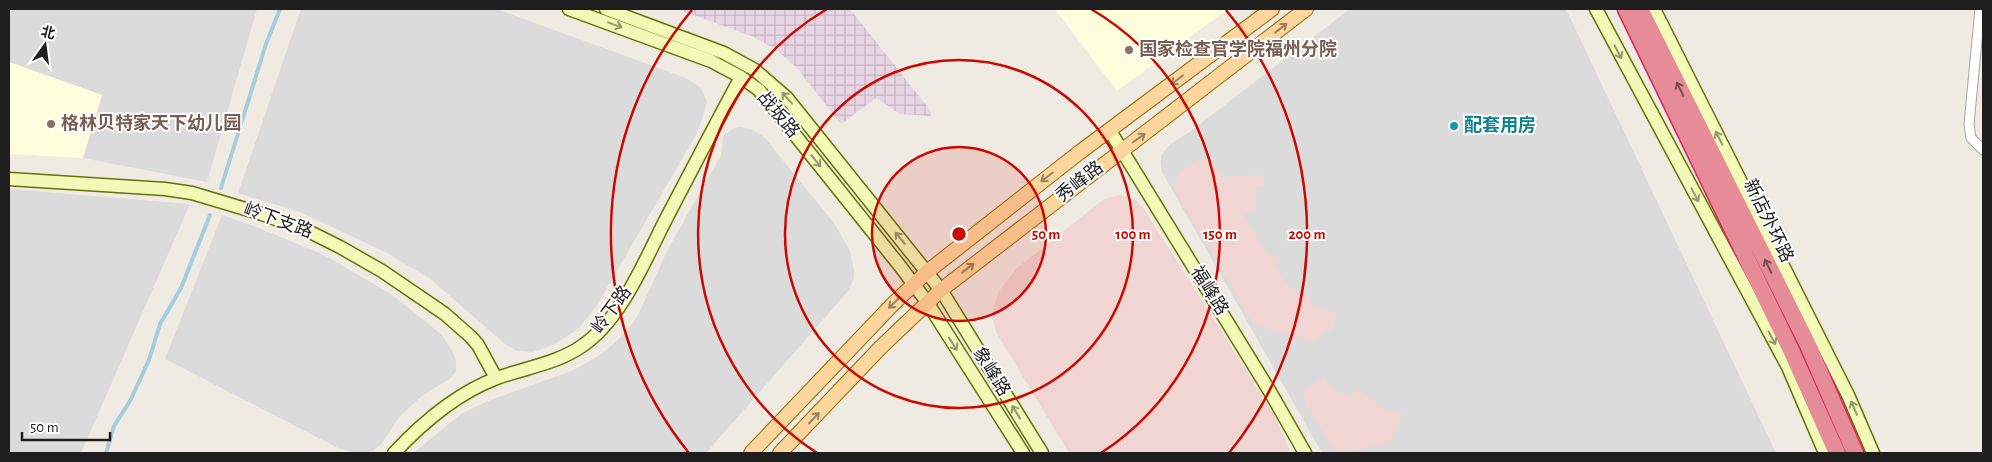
<svg xmlns="http://www.w3.org/2000/svg" width="1992" height="462" font-family="'Alegreya Sans','Noto Sans SC',sans-serif">
<style>
.residential{fill:#dcdbdb}
.commercial{fill:#f0d5d2}
.industrial{fill:url(#industrial-grid)}
.education{fill:#fdffdc}
.lines{fill:none;stroke-linecap:round;stroke-linejoin:round}
.stream{stroke:#a4cddd;stroke-width:4}
.street-casing{stroke:#a5a5a5;stroke-width:11}
.secondary-casing{stroke:#637405;stroke-width:15}
.primary-casing{stroke:#976c00;stroke-width:16}
.highway-casing{stroke:#d9245a;stroke-width:19}
.street{stroke:#fff;stroke-width:9}
.secondary{stroke:#f3f9b7;stroke-width:12}
.primary{stroke:#fcd69c;stroke-width:14}
.highway{stroke:#e68b98;stroke-width:16}
.oneway{stroke:#939672}
.oneway2{stroke:#988363}
.oneway3{stroke:#784f55}
.ring{fill:none;stroke:#cb0900;stroke-width:2.5}
.education-dot{fill:#8d6e63;stroke:#fff;stroke-width:2}
.culture-dot{fill:#0f9aa8;stroke:#fff;stroke-width:2}
.labels{text-anchor:middle;dominant-baseline:central;stroke-width:4;stroke-linejoin:round;paint-order:stroke}
.education-label{font-size:18px;font-weight:bold;fill:#785e54;stroke:#fff;text-anchor:start}
.street-label{font-size:18px;fill:#1e1e1e;stroke:#fff}
.culture-label{font-size:18px;font-weight:bold;fill:#0d838f;stroke:#fff;text-anchor:start}
.centre{fill:#cb0900;stroke:#fff;stroke-width:2.5}
.ring-label{font-size:15px;text-anchor:middle;font-weight:bold;fill:#cb0900;stroke:#fff;stroke-width:4;stroke-linejoin:round;paint-order:stroke}
</style>
<defs>
<pattern id="industrial-grid" width="8" height="8" patternUnits="userSpaceOnUse" patternTransform="scale(1.25)"><rect width="8" height="8" fill="#e8d5e4"/><path d="M0 4h8M4 0v8" fill="none" stroke="#c7b6c3"/></pattern>
</defs>
<rect width="100%" height="100%" fill="#efebe3"/>
<!-- residential -->
<path class="residential" d="M 11,9 L 257,9 L 207,182 L 83,158 L 102,95 L 9,62 L 9,14 Z
M 301,9 L 496,9 L 686,78 L 701,88 L 707,102 L 701,122 L 696,135 L 597,305 L 579,328 L 557,343 L 545,348 L 533,352 L 517,351 L 505,344 L 429,278 L 387,253 L 300,212 L 238,193 Z
M 1350,9 L 1566,9 L 1776,453 L 1322,453 L 1162,172 L 1161,164 L 1161,156 L 1169,145 L 1188,133 Z
M 741,127 L 753,130 L 765,138 L 834,223 L 850,251 L 854,270 L 854,278 L 848,291 L 842,298 L 706,453 L 413,453 L 461,414 L 488,401 L 574,370 L 600,355 L 618,340 L 633,323 L 639,313 L 668,249 L 721,155 L 723,136 L 734,128 Z
M 9,189 L 190,204 L 81,453 L 9,453 Z
M 222,215 L 257,227 L 324,255 L 391,294 L 442,335 L 454,354 L 456,362 L 456,371 L 451,378 L 422,396 L 401,415 L 381,444 L 374,450 L 366,453 L 355,453 L 338,448 L 165,359 Z"/>
<!-- commercial -->
<path class="commercial" d="M 1201,158 L 1211,160 L 1221,177 L 1263,175 L 1264,186 L 1255,187 L 1257,211 L 1243,213 L 1269,256 L 1273,254 L 1278,262 L 1274,265 L 1288,287 L 1298,290 L 1298,293 L 1312,297 L 1310,304 L 1338,313 L 1332,331 L 1325,329 L 1323,335 L 1311,343 L 1254,324 L 1174,189 L 1178,175 Z
M 1120,195 L 1136,200 L 1144,209 L 1275,416 L 1291,453 L 1069,453 L 996,332 L 992,318 L 993,309 L 999,291 L 1016,269 L 1104,199 Z
M 1324,377 L 1333,390 L 1352,397 L 1354,389 L 1363,392 L 1362,394 L 1376,398 L 1375,405 L 1402,414 L 1392,442 L 1344,453 L 1334,450 L 1303,398 L 1306,388 Z"/>
<!-- industrial -->
<path class="industrial" d="M 677,9 L 850,9 L 930,110 L 931,116 L 900,114 L 876,98 L 841,124 L 796,67 L 775,49 L 754,37 Z"/>
<!-- education -->
<path class="education" d="M 1055,9 L 1228,9 L 1117,91 Z
M 9,62 L 102,95 L 83,158 L 9,154 Z"/>
<g class="lines">
<!-- stream -->
<path class="stream" d="M 221,188 L 266,44 L 280,9
M 106,453 L 114,426 L 130,401 L 149,360 L 160,324 L 181,288 L 210,215"/>
<!-- street casing -->
<g class="street-casing">
<path id="street" d="M 1980,9 L 1969,124 L 1971,138 L 1983,150"/>
</g>
<!-- secondary casing -->
<g class="secondary-casing">
<path id="secondary" d="M 569,9 L 711,61 L 741,77 L 759,90 L 900,266 L 927,302 L 1023,453
M 606,9 L 724,53 L 755,70 L 787,98 L 941,290 L 1042,453
M 1596,9 L 1788,367 L 1825,453
M 1654,9 L 1848,395 L 1873,453
M 1110,131 L 1269,390 L 1305,453
M 9,179 L 165,189 L 192,193 L 262,214 L 306,230 L 340,247 L 382,271 L 445,314 L 471,337 L 478,345 L 496,378
M 394,453 C 423,422 457,393 497,378 C 525,368 558,363 582,346 C 621,320 644,262 665,221 C 690,173 715,125 741,77"/>
</g>
<!-- primary casing -->
<g class="primary-casing">
<path id="primary" d="M 751,453 L 894,303 L 927,272 L 1080,152 L 1272,9
M 780,453 L 881,347 L 941,290 L 1306,9"/>
</g>
<!-- highway casing -->
<g class="highway-casing">
<path id="highway" d="M 1626,9 L 1791,350 L 1837,453
M 1640,9 L 1807,343 L 1855,453"/>
</g>
<!-- street -->
<use href="#street" class="street"/>
<!-- secondary -->
<use href="#secondary" class="secondary"/>
<!-- primary -->
<use href="#primary" class="primary"/>
<!-- highway -->
<use href="#highway" class="highway"/>
</g>
<!-- one-way arrows -->
<defs><path id="oneway-shaft" d="M-6 0H5M1.5-3L5.5 0L1.5 3" fill="none" stroke-width="1.6" stroke-linecap="round" stroke-linejoin="round" transform="scale(1.25)"/></defs>
<g class="oneway">
<use href="#oneway-shaft" transform="translate(615 25) rotate(20)"/>
<use href="#oneway-shaft" transform="translate(1618 52) rotate(62)"/>
<use href="#oneway-shaft" transform="translate(787 98) rotate(-132)"/>
<use href="#oneway-shaft" transform="translate(1719 138) rotate(-117)"/>
<use href="#oneway-shaft" transform="translate(816 161) rotate(51)"/>
<use href="#oneway-shaft" transform="translate(1695 195) rotate(62)"/>
<use href="#oneway-shaft" transform="translate(900 238) rotate(-129)"/>
<use href="#oneway-shaft" transform="translate(1772 338) rotate(62)"/>
<use href="#oneway-shaft" transform="translate(953 344) rotate(58)"/>
<use href="#oneway-shaft" transform="translate(1854 408) rotate(-113)"/>
<use href="#oneway-shaft" transform="translate(1016 412) rotate(-122)"/>
</g>
<g class="oneway2">
<use href="#oneway-shaft" transform="translate(1281 28) rotate(-38)"/>
<use href="#oneway-shaft" transform="translate(1177 80) rotate(143)"/>
<use href="#oneway-shaft" transform="translate(1139 138) rotate(-35)"/>
<use href="#oneway-shaft" transform="translate(1047 177) rotate(143)"/>
<use href="#oneway-shaft" transform="translate(968 268) rotate(-38)"/>
<use href="#oneway-shaft" transform="translate(894 303) rotate(136)"/>
<use href="#oneway-shaft" transform="translate(814 418) rotate(-47)"/>
</g>
<g class="oneway3">
<use href="#oneway-shaft" transform="translate(1680 89) rotate(-116)"/>
<use href="#oneway-shaft" transform="translate(1768 266) rotate(-116)"/>
</g>
<!-- distance rings -->
<circle cx="959" cy="234" r="87" fill="#cb0900" fill-opacity=".12"/>
<g class="ring">
<circle cx="959" cy="234" r="87"/>
<circle cx="959" cy="234" r="174"/>
<path d="M817 453A261 261 0 0 1 827 9M1091 9A261 261 0 0 1 1101 453"/>
<path d="M689 453A348 348 0 0 1 692 10M1226 10A348 348 0 0 1 1229 453"/>
</g>
<!-- markers -->
<g class="education-dot">
<circle cx="1129" cy="50" r="5"/>
<circle cx="51" cy="124" r="5"/>
</g>
<circle class="culture-dot" cx="1454" cy="126" r="5"/>
<g class="labels">
<!-- education labels -->
<g class="education-label">
<text x="1139" y="50">国家检查官学院福州分院</text>
<text x="61" y="124">格林贝特家天下幼儿园</text>
</g>
<!-- street labels -->
<g class="street-label">
<text transform="translate(778 115) rotate(50)">战坂路</text>
<text transform="translate(1080 182) rotate(-38)">秀峰路</text>
<text transform="translate(278 221) rotate(20)">岭下支路</text>
<text transform="translate(1768 221) rotate(64)">新店外环路</text>
<text transform="translate(1209 291) rotate(58)">福峰路</text>
<text transform="translate(612 310) rotate(-54)">岭下路</text>
<text transform="translate(991 372) rotate(58)">象峰路</text>
</g>
<!-- culture labels -->
<g class="culture-label">
<text x="1464" y="126">配套用房</text>
</g>
</g>
<circle cx="959" cy="234" r="8" class="centre"/>
<g class="ring-label">
<text x="1046" y="239">50 m</text>
<text x="1133" y="239">100 m</text>
<text x="1220" y="239">150 m</text>
<text x="1307" y="239">200 m</text>
</g>
<!-- border -->
<rect width="1992" height="462" fill="none" stroke="#1e1e1e" stroke-width="20"/>
<!-- north arrow -->
<g transform="translate(45 45) rotate(14)" stroke="#ffffff" stroke-width="4" paint-order="stroke">
<path d="M0-4L9 19L0 12L-9 19Z" fill="#1e1e1e"/>
<text y="-8" font-size="14" font-weight="bold" text-anchor="middle" fill="#1e1e1e">北</text>
</g>
<!-- scale -->
<path d="M22 432v8h88v-8" fill="none" stroke="#1e1e1e" stroke-width="2.5"/>
<text x="30" y="432" font-size="15" fill="#1e1e1e" stroke="#ffffff" stroke-width="4" paint-order="stroke">50 m</text>
</svg>
